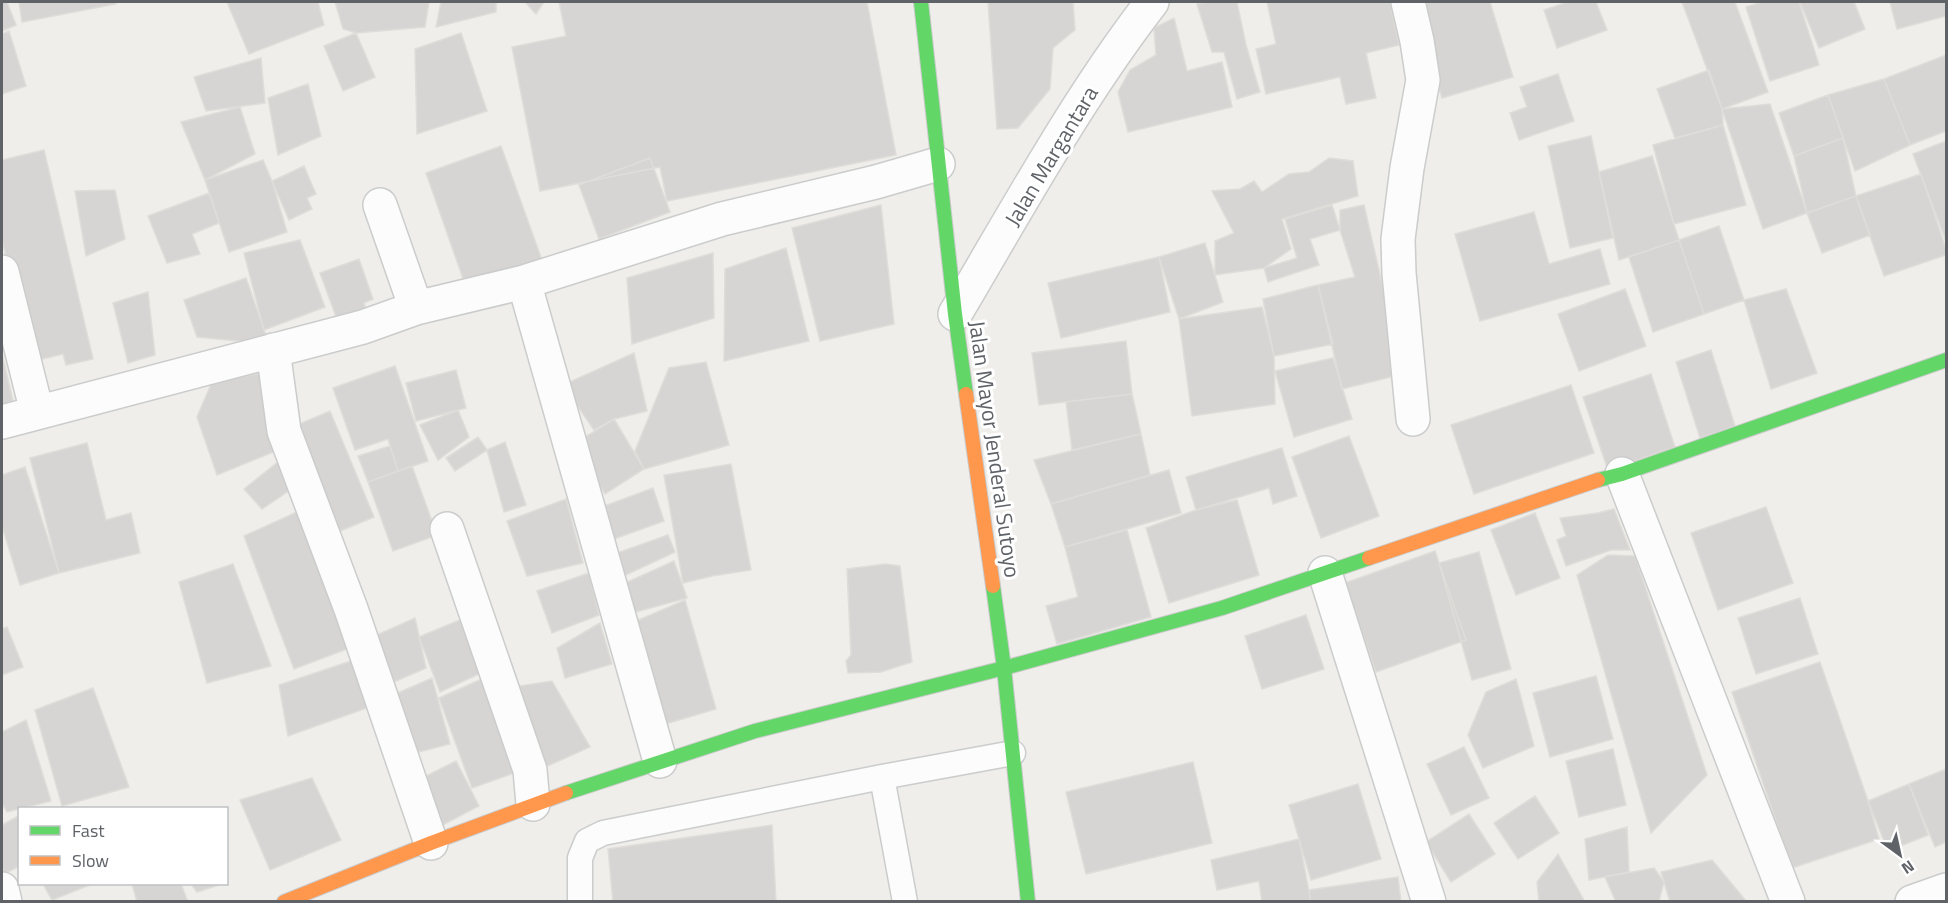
<svg xmlns="http://www.w3.org/2000/svg" width="1948" height="903" font-family="'Titillium Web',sans-serif">
<style>
.building{fill:#d6d5d3;stroke:#deddd9;stroke-width:1.5}
.lines{fill:none;stroke-linecap:round;stroke-linejoin:round}
.lane-casing{stroke:#cbcccc;stroke-width:27}
.street-casing{stroke:#cbcccc;stroke-width:36}
.fast-casing{stroke:#cacacb;stroke-width:16}
.slow-casing{stroke:#cacacb;stroke-width:16}
.lane{stroke:#fdfcfc;stroke-width:24}
.street{stroke:#fdfcfc;stroke-width:33}
.fast{stroke:#63d668;stroke-width:14}
.slow{stroke:#ff974d;stroke-width:14}
.labels{text-anchor:middle;dominant-baseline:central;stroke-width:6;stroke-linejoin:round;paint-order:stroke}
.street-label{font-size:22px;fill:#5f6368;stroke:#fff}
</style>
<rect width="100%" height="100%" fill="#efeeea"/>
<!-- building -->
<path class="building" d="M 2,2 L 7,2 L 16,25 L 2,31 Z
M 19,2 L 116,2 L 116,4 L 22,22 Z
M 227,2 L 318,2 L 324,25 L 249,54 Z
M 335,2 L 429,2 L 425,27 L 356,33 L 343,29 Z
M 441,2 L 496,2 L 496,12 L 436,27 Z
M 525,2 L 544,2 L 536,14 Z
M 559,2 L 867,2 L 896,155 L 667,201 L 660,167 L 540,191 L 512,47 L 566,36 Z
M 988,2 L 1073,2 L 1075,30 L 1053,48 L 1050,89 L 1018,128 L 997,129 Z
M 1208,2 L 1237,2 L 1246,45 L 1260,92 L 1237,99 L 1224,52 L 1212,52 L 1197,4 Z
M 1267,2 L 1390,2 L 1399,45 L 1366,53 L 1376,98 L 1346,104 L 1340,77 L 1266,94 L 1256,49 L 1276,44 Z
M 1414,2 L 1490,2 L 1513,77 L 1442,98 Z
M 1568,2 L 1596,2 L 1607,30 L 1557,48 L 1544,10 Z
M 1682,2 L 1735,2 L 1768,92 L 1722,109 Z
M 1762,2 L 1799,2 L 1819,65 L 1770,81 L 1746,7 Z
M 1800,2 L 1854,2 L 1865,29 L 1819,48 Z
M 1890,2 L 1946,2 L 1946,16 L 1897,29 Z
M 1174,18 L 1187,71 L 1222,62 L 1232,107 L 1128,132 L 1118,92 L 1130,70 L 1156,55 L 1154,28 Z
M 9,31 L 26,86 L 2,94 L 2,34 Z
M 356,33 L 375,77 L 343,91 L 324,46 Z
M 461,33 L 487,111 L 417,134 L 415,49 Z
M 1946,55 L 1946,131 L 1910,145 L 1884,79 Z
M 261,58 L 265,103 L 206,111 L 194,77 Z
M 1709,70 L 1722,109 L 1723,125 L 1675,138 L 1657,89 Z
M 1558,74 L 1574,121 L 1519,140 L 1510,113 L 1527,107 L 1520,87 Z
M 1884,79 L 1910,145 L 1855,171 L 1828,95 Z
M 308,84 L 321,136 L 278,155 L 268,98 Z
M 1828,95 L 1843,138 L 1794,156 L 1779,113 Z
M 1770,104 L 1807,213 L 1763,229 L 1722,109 Z
M 240,107 L 255,154 L 205,180 L 181,122 Z
M 1723,125 L 1746,205 L 1674,224 L 1653,145 Z
M 1591,136 L 1613,238 L 1570,248 L 1548,146 Z
M 1843,138 L 1856,196 L 1807,213 L 1794,156 Z
M 1946,141 L 1946,241 L 1913,154 Z
M 501,146 L 543,263 L 467,290 L 426,173 Z
M 44,150 L 93,359 L 66,365 L 63,354 L 30,362 L 2,239 L 2,160 Z
M 1652,156 L 1679,240 L 1619,260 L 1599,172 Z
M 650,158 L 670,212 L 599,239 L 579,185 Z
M 1329,158 L 1353,161 L 1358,196 L 1282,219 L 1291,249 L 1264,268 L 1215,275 L 1215,241 L 1234,233 L 1212,191 L 1240,189 L 1254,181 L 1262,192 L 1289,174 L 1309,172 Z
M 263,160 L 272,181 L 287,232 L 229,252 L 205,180 Z
M 304,166 L 316,194 L 307,198 L 312,209 L 289,220 L 272,181 Z
M 1921,174 L 1946,249 L 1946,255 L 1884,276 L 1856,196 Z
M 115,190 L 125,239 L 86,256 L 75,191 Z
M 209,193 L 219,223 L 192,234 L 200,254 L 167,263 L 148,216 Z
M 1856,196 L 1870,235 L 1822,253 L 1807,213 Z
M 881,205 L 894,324 L 820,341 L 792,228 Z
M 1332,205 L 1340,230 L 1310,239 L 1319,265 L 1268,282 L 1264,268 L 1297,258 L 1285,219 Z
M 1364,205 L 1403,374 L 1342,389 L 1318,285 L 1355,277 L 1340,230 L 1340,210 Z
M 1534,212 L 1549,264 L 1600,249 L 1610,284 L 1480,321 L 1455,234 Z
M 1719,226 L 1744,300 L 1704,314 L 1679,240 Z
M 300,240 L 325,307 L 264,330 L 244,253 Z
M 1679,240 L 1704,314 L 1653,332 L 1629,257 Z
M 1205,243 L 1223,302 L 1179,319 L 1159,257 Z
M 786,248 L 809,341 L 724,361 L 725,269 Z
M 713,253 L 714,318 L 632,344 L 627,278 Z
M 1159,257 L 1170,312 L 1061,338 L 1048,283 Z
M 359,259 L 373,299 L 364,303 L 367,312 L 338,322 L 320,273 Z
M 246,278 L 269,344 L 197,337 L 184,300 Z
M 1318,285 L 1333,344 L 1274,356 L 1263,299 Z
M 1625,289 L 1646,346 L 1579,371 L 1558,314 Z
M 1786,289 L 1817,373 L 1771,389 L 1744,300 Z
M 148,292 L 155,355 L 128,363 L 113,303 Z
M 1262,307 L 1274,356 L 1275,404 L 1192,416 L 1179,319 Z
M 1126,341 L 1132,394 L 1039,405 L 1032,353 Z
M 1711,350 L 1735,426 L 1700,438 L 1676,362 Z
M 634,353 L 647,411 L 614,419 L 594,430 L 563,385 Z
M 2,354 L 14,405 L 2,409 Z
M 1333,358 L 1352,419 L 1294,437 L 1275,371 Z
M 706,362 L 729,445 L 644,469 L 635,451 L 669,368 Z
M 395,366 L 428,461 L 398,471 L 388,439 L 355,450 L 333,388 Z
M 456,370 L 466,408 L 416,421 L 406,383 Z
M 269,372 L 283,448 L 217,475 L 197,417 L 212,382 Z
M 1651,374 L 1675,447 L 1608,470 L 1583,397 Z
M 1571,385 L 1594,453 L 1474,494 L 1451,425 Z
M 1132,394 L 1141,434 L 1072,450 L 1066,402 Z
M 458,410 L 469,437 L 438,460 L 420,425 Z
M 330,411 L 374,517 L 333,534 L 288,429 Z
M 614,419 L 644,469 L 605,494 L 574,444 Z
M 1141,434 L 1150,475 L 1051,504 L 1034,460 Z
M 1349,436 L 1379,516 L 1321,538 L 1292,457 Z
M 478,437 L 487,450 L 455,471 L 446,458 Z
M 505,442 L 526,505 L 504,512 L 487,450 Z
M 87,443 L 106,520 L 131,513 L 140,553 L 59,573 L 30,458 Z
M 390,446 L 398,471 L 368,482 L 358,456 Z
M 1282,448 L 1297,496 L 1273,504 L 1269,488 L 1196,510 L 1186,477 Z
M 283,458 L 296,486 L 262,509 L 244,489 Z
M 731,464 L 751,570 L 712,576 L 683,583 L 664,475 Z
M 412,466 L 437,535 L 393,551 L 368,482 Z
M 25,467 L 59,573 L 20,585 L 2,526 L 2,475 Z
M 1169,470 L 1181,513 L 1065,547 L 1051,504 Z
M 653,488 L 664,521 L 603,543 L 591,511 Z
M 566,499 L 583,563 L 527,576 L 507,521 Z
M 1237,500 L 1259,575 L 1169,603 L 1146,528 L 1196,510 Z
M 1766,507 L 1793,583 L 1718,610 L 1691,533 Z
M 1614,509 L 1630,550 L 1611,550 L 1566,566 L 1557,540 L 1566,536 L 1560,518 L 1598,513 Z
M 299,511 L 360,644 L 294,669 L 244,536 Z
M 1535,513 L 1560,578 L 1516,595 L 1491,530 Z
M 1127,530 L 1151,617 L 1057,644 L 1046,606 L 1078,597 L 1065,547 Z
M 668,535 L 675,552 L 615,580 L 606,557 Z
M 1435,551 L 1466,640 L 1376,672 L 1345,583 Z
M 1479,552 L 1511,669 L 1472,680 L 1439,563 Z
M 1608,555 L 1635,556 L 1707,775 L 1651,833 L 1577,575 Z
M 674,561 L 687,598 L 621,616 L 612,589 Z
M 233,564 L 271,666 L 207,683 L 179,582 Z
M 886,564 L 900,566 L 912,662 L 881,672 L 848,673 L 846,661 L 851,655 L 847,569 Z
M 589,573 L 599,615 L 552,633 L 537,591 Z
M 1800,598 L 1818,654 L 1756,674 L 1738,618 Z
M 685,600 L 716,709 L 662,725 L 627,625 Z
M 1306,615 L 1324,669 L 1262,689 L 1245,636 Z
M 467,617 L 490,669 L 440,692 L 419,637 Z
M 415,618 L 426,668 L 387,685 L 368,639 Z
M 600,623 L 612,664 L 565,678 L 557,648 Z
M 7,627 L 23,667 L 2,675 L 2,629 Z
M 354,660 L 375,705 L 288,736 L 279,685 Z
M 1820,662 L 1868,801 L 1879,839 L 1792,868 L 1732,692 Z
M 493,674 L 528,768 L 472,788 L 439,698 Z
M 1596,676 L 1613,739 L 1550,757 L 1533,693 Z
M 432,678 L 450,744 L 403,756 L 384,699 Z
M 1516,679 L 1534,746 L 1483,768 L 1468,735 L 1486,692 Z
M 552,681 L 590,747 L 543,768 L 513,687 Z
M 93,688 L 129,787 L 62,806 L 35,710 Z
M 26,720 L 51,801 L 7,812 L 2,803 L 2,732 Z
M 1464,747 L 1489,798 L 1451,815 L 1427,764 Z
M 1613,749 L 1626,805 L 1579,817 L 1566,761 Z
M 456,761 L 479,806 L 437,828 L 414,782 Z
M 1193,762 L 1212,843 L 1086,874 L 1066,792 Z
M 1946,769 L 1946,842 L 1935,847 L 1909,784 Z
M 312,778 L 341,840 L 270,870 L 240,800 Z
M 1358,784 L 1381,859 L 1311,880 L 1289,805 Z
M 1909,784 L 1928,835 L 1888,851 L 1868,801 Z
M 1535,796 L 1559,833 L 1518,859 L 1494,823 Z
M 1469,814 L 1495,854 L 1451,882 L 1426,842 Z
M 20,815 L 20,866 L 4,874 L 2,867 L 2,825 Z
M 772,825 L 776,902 L 613,902 L 608,849 Z
M 1627,827 L 1629,872 L 1589,880 L 1585,839 Z
M 1299,839 L 1311,902 L 1262,902 L 1259,881 L 1217,890 L 1211,860 Z
M 1558,854 L 1585,902 L 1539,902 L 1537,882 Z
M 1712,860 L 1747,902 L 1670,902 L 1661,872 Z
M 1654,868 L 1664,882 L 1659,901 L 1616,902 L 1605,877 Z
M 1398,877 L 1401,902 L 1311,902 L 1309,890 Z
M 43,884 L 92,884 L 52,900 Z
M 132,884 L 181,884 L 188,902 L 137,902 Z
M 191,884 L 222,884 L 197,892 Z"/>
<g class="lines">
<!-- lane casing -->
<g class="lane-casing">
<path id="lane" d="M 882,777 L 1013,753
M 580,902 L 580,858 L 587,841 L 603,833 L 882,777 L 905,902"/>
</g>
<!-- street casing -->
<g class="street-casing">
<path id="street" d="M 1408,2 L 1417,41 L 1423,80 L 1407,168 L 1398,239 L 1399,273 L 1413,419
M 380,205 L 416,308
M 2,272 L 37,412
M 524,282 L 660,761
M 955,314 C 1018,208 1077,99 1152,2
M 273,350 L 284,431 L 351,609 L 431,843
M 2,422 L 363,327 L 416,308 L 524,282 L 722,219 L 876,182 L 938,164
M 1622,474 L 1788,902
M 447,529 L 530,770 L 533,804
M 1325,573 L 1429,902
M 2,889 L 5,902
M 1912,902 L 1946,890"/>
</g>
<!-- fast casing -->
<g class="fast-casing">
<path id="fast" d="M 921,2 L 955,314 L 966,394
M 1598,480 L 1622,474 L 1946,360
M 993,586 L 1004,668 L 1028,902
M 566,793 L 755,731 L 1004,668 L 1222,608 L 1369,558"/>
</g>
<!-- slow casing -->
<g class="slow-casing">
<path id="slow" d="M 966,394 L 993,586
M 1369,558 L 1598,480
M 284,902 L 431,843 L 566,793"/>
</g>
<!-- lane -->
<use href="#lane" class="lane"/>
<!-- street -->
<use href="#street" class="street"/>
<!-- fast -->
<use href="#fast" class="fast"/>
<!-- slow -->
<use href="#slow" class="slow"/>
</g>
<g class="labels">
<!-- street labels -->
<g class="street-label">
<text transform="translate(1051 156) rotate(-59)">Jalan Margantara</text>
<text transform="translate(995 449) rotate(82)">Jalan Mayor Jenderal Sutoyo</text>
</g>
</g>
<!-- border -->
<rect width="1948" height="903" fill="none" stroke="#5f6368" stroke-width="6"/>
<!-- legend -->
<rect x="18" y="807" width="210" height="78" fill="#ffffff" stroke="#bfc1c3" stroke-width="1.5"/>
<rect x="30" y="826" width="30" height="9" fill="#63d668" stroke="#bfc1c3" stroke-width="1.5"/>
<text x="72" y="837" font-size="18" fill="#5f6368">Fast</text>
<rect x="30" y="856" width="30" height="9" fill="#ff974d" stroke="#bfc1c3" stroke-width="1.5"/>
<text x="72" y="867" font-size="18" fill="#5f6368">Slow</text>
<!-- north arrow -->
<g transform="translate(1900 855) rotate(147)" stroke="#ffffff" stroke-width="4.5" paint-order="stroke">
<path d="M0-4.5L10 22L0 15L-10 22Z" fill="#5f6368"/>
<text y="-9" font-size="16" font-weight="bold" text-anchor="middle" fill="#5f6368">N</text>
</g>
</svg>
